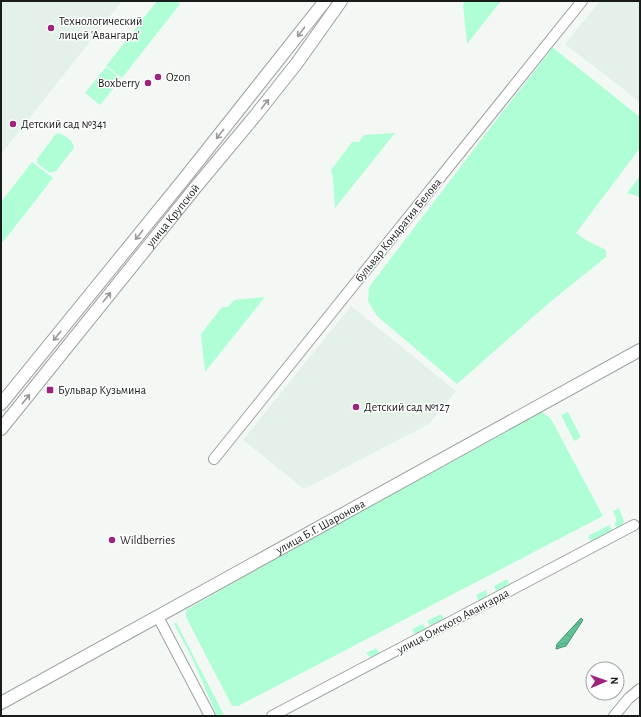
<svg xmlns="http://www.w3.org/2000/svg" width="641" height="717" font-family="'Alegreya Sans',sans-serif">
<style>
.built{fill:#e3f1e9}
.green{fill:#affed5}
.water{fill:url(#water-waves);stroke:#4a9170}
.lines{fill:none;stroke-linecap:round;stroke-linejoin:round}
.minor-casing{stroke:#9da29f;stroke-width:12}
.major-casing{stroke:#9da29f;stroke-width:14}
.minor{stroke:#fff;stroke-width:10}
.major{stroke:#fff;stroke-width:12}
.oneway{stroke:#989998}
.poi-dot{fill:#9d247c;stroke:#fff;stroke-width:1.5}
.labels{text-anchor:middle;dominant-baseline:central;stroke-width:3;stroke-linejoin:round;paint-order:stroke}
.poi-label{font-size:12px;fill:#1a1c1b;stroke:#fff;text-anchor:start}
.street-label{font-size:12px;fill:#1a1c1b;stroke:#fff}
</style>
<defs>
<pattern id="water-waves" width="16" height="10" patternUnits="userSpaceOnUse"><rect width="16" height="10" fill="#5fc395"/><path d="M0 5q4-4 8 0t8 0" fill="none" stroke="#52a780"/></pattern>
</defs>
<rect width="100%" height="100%" fill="#f3f8f5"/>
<!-- built -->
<path class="built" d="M 1,1 L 122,1 L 1,154 Z
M 600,1 L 640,1 L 640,102 L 565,44 Z
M 351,306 L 456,391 L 429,424 L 304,489 L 243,440 Z"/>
<!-- green -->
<path class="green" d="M 157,1 L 176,1 L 180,4 L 122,78 L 106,66 Z
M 466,1 L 501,1 L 467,44 L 463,4 Z
M 552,47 L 640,117 L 640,148 L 576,233 L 586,240 L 606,250 L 606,257 L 549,303 L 457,384 L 377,316 L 368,301 L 369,287 L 494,123 L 547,55 Z
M 106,67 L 121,79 L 100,105 L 85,93 Z
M 58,133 C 65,135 74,141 74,148 L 56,171 L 50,173 L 37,163 L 37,159 L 55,135 Z
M 395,133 L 335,208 L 333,178 L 331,170 L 352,142 L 359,142 L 364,135 Z
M 32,162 L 53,178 L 3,242 L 1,240 L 1,202 Z
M 640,176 L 640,197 L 627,193 Z
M 265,297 L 205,372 L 201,334 L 222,307 L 228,307 L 234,300 Z
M 541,411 L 551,419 L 603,516 L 238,706 L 232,706 L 186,617 L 186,610 L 340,522 Z
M 568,412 L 581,437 L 574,441 L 561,415 Z
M 619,508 L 624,522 L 623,526 L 617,529 L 614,523 L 616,522 L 616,518 L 613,511 Z
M 609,525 L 613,532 L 592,543 L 588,536 Z
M 507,579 L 510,586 L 497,592 L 494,586 Z
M 486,590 C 488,597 485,599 479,602 L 476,595 Z
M 441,614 L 444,620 L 431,627 L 427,621 Z
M 176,622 L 224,715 L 217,716 L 192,658 L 174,624 Z
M 423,624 L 426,630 L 415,635 L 412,629 Z
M 376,648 L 380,654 L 374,657 L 370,657 L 366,653 Z"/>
<!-- water -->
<path class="water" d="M 581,618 L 583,620 L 566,646 L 556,649 L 557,644 Z"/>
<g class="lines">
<!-- minor casing -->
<g class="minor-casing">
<path id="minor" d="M 214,459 L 582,1
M 158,617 L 210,716
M 272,716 L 634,525
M 614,716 L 629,698 L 640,689"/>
</g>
<!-- major casing -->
<g class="major-casing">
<g id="major">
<path d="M 1,404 L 184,179 L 325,1"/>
<path id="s1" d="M 1,429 L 195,188 L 255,116 L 297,63 L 341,1"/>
<path id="s2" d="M 1,703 L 640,350"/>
</g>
</g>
<!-- minor -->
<use href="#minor" class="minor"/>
<!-- major -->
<use href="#major" class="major"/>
</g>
<!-- one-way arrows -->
<defs><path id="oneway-shaft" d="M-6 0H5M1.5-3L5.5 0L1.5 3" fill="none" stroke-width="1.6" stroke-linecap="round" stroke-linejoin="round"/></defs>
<g class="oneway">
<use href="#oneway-shaft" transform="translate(301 32) rotate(127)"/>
<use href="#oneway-shaft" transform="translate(265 104) rotate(-52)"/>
<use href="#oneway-shaft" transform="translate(220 134) rotate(128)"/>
<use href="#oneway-shaft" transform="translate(139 235) rotate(129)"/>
<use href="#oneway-shaft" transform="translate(107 297) rotate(-51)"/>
<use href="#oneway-shaft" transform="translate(57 336) rotate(129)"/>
<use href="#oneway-shaft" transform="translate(26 399) rotate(-51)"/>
</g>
<!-- markers -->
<g class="poi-dot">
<circle cx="51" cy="28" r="4"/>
<circle cx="158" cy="77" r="4"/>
<circle cx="148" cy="83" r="4"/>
<circle cx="13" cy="124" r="4"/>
<rect x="46" y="386" width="8" height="8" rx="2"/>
<circle cx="356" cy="407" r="4"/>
<circle cx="112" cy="540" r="4"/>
</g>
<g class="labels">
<!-- poi labels -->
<g class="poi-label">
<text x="59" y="21">Технологический<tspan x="59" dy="14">лицей 'Авангард'</tspan></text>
<text x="166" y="77">Ozon</text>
<text x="140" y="83" text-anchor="end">Boxberry</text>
<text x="21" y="124">Детский сад №341</text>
<text x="58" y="390">Бульвар Кузьмина</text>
<text x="364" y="407">Детский сад №127</text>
<text x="120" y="540">Wildberries</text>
</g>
<!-- street labels -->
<g class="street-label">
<text stroke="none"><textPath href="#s1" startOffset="274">улица Крупской</textPath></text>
<text transform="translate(398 230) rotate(-51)">бульвар Кондратия Белова</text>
<text stroke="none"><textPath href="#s2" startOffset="365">улица Б.Г. Шаронова</textPath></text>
<text transform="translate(453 621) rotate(-28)">улица Омского Авангарда</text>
</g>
</g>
<!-- border -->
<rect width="641" height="717" fill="none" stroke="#1a1c1b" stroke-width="4"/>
<!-- north arrow -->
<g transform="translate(605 681) rotate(88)"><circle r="19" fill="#ffffff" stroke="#a3a4a4"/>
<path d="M0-3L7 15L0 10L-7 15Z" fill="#9d247c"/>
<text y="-6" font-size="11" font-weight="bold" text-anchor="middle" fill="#1a1c1b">N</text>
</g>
</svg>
